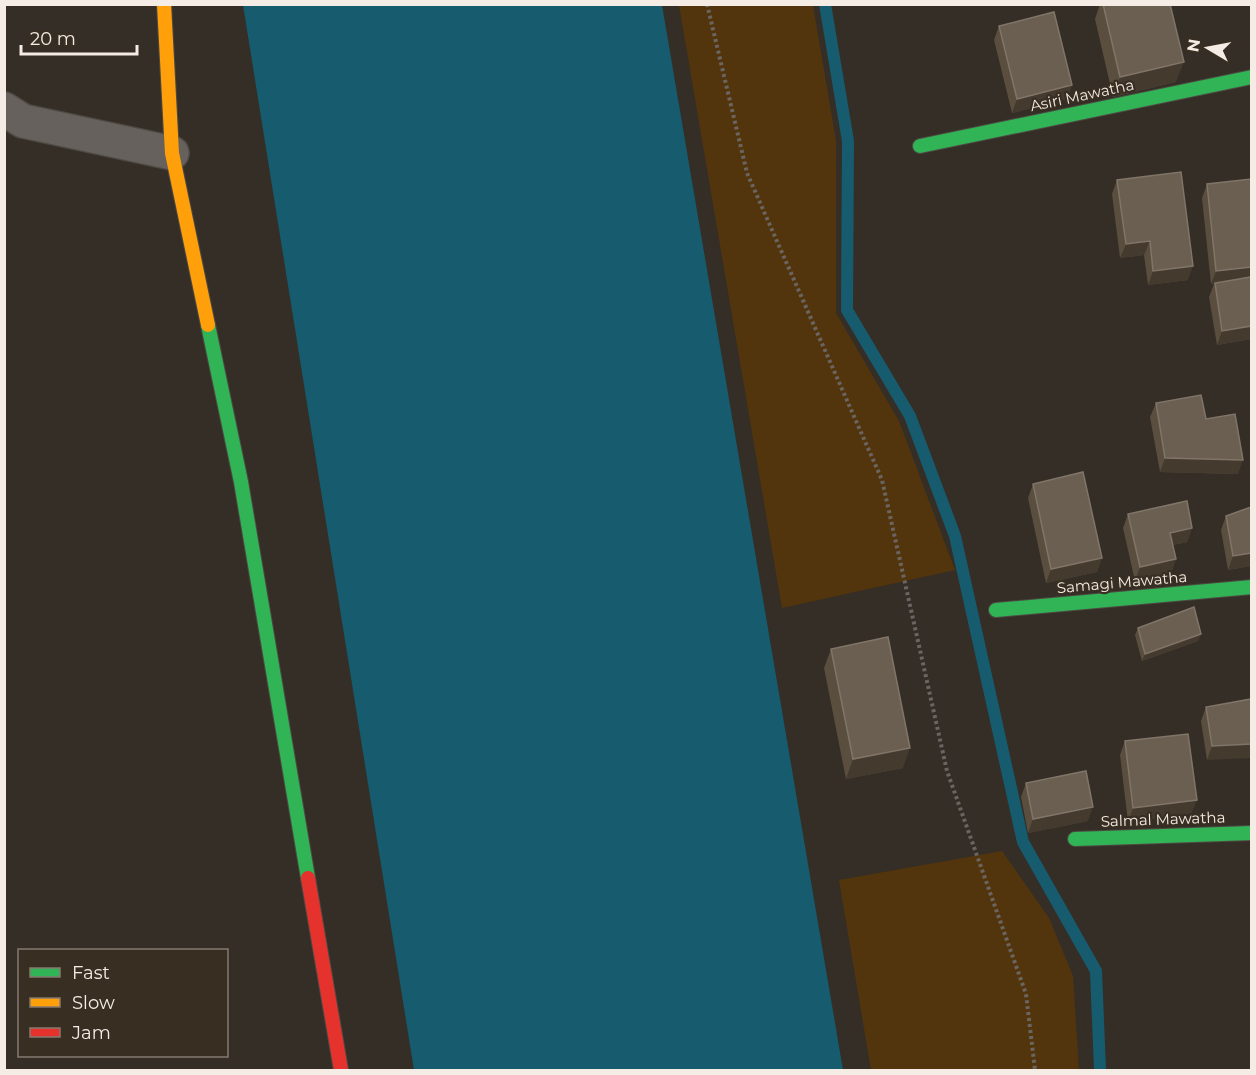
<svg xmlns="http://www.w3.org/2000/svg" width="1256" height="1075" font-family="Montserrat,sans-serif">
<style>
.green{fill:#53350d}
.water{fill:#165c6e}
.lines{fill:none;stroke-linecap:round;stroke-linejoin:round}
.stream{stroke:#165c6e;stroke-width:12}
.street-casing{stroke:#4e4a43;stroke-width:36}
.fast-casing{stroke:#4e4a43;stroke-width:16}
.slow-casing{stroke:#4e4a43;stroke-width:16}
.jam-casing{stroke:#4e4a43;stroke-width:16}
.path{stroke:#6a6561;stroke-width:4;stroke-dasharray:3 3;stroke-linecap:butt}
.street{stroke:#66615c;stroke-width:33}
.fast{stroke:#30b455;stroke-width:14}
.slow{stroke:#ff9f0a;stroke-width:14}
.jam{stroke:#e5322d;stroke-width:14}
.wall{fill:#5a4e3f}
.shaded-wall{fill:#443a2e}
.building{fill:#6a5f50;stroke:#807568;stroke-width:1.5}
.labels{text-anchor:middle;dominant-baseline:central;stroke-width:4.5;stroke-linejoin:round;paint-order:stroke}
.street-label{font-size:15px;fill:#f4ece5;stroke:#392e22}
</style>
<rect width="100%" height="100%" fill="#342e27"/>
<!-- green -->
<path class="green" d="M 679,5 L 813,5 L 836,141 L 836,313 L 899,421 L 955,570 L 782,608 Z
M 1002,851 L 1049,918 L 1073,976 L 1079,1070 L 871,1070 L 839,880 Z"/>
<!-- water -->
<path class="water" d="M 243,5 L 662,5 L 843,1070 L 414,1070 Z"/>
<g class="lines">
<!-- stream -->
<path class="stream" d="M 825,4 L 848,141 L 847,310 L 910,416 L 955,536 L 1023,842 L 1096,971 L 1100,1070"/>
<!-- street casing -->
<g class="street-casing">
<path id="street" d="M 4,109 L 23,121 L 172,153"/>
</g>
<!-- fast casing -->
<g class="fast-casing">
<path id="fast" d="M 920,146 L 1252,77
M 208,325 L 241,482 L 308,878
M 996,610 L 1252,587
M 1075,839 L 1252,833"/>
</g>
<!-- slow casing -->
<g class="slow-casing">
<path id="slow" d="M 164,4 L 172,153 L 208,325"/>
</g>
<!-- jam casing -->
<g class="jam-casing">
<path id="jam" d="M 308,878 L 341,1070"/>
</g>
<!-- path -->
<path class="path" d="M 707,4 L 747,173 L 882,480 L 947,771 L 1026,994 L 1035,1070"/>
<!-- street -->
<use href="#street" class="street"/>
<!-- fast -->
<use href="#fast" class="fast"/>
<!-- slow -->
<use href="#slow" class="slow"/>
<!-- jam -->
<use href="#jam" class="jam"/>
</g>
<!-- wall -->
<path class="wall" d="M 1100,4 L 1170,4 L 1176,82 L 1113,97 L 1095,19 Z
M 999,26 L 1072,85 L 1067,99 L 1012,113 L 994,40 Z
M 1117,180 L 1188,280 L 1148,285 L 1144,255 L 1120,258 L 1112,194 Z
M 1207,184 L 1251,339 L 1217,345 L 1209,297 L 1214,284 L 1211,284 L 1202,198 Z
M 1156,403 L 1206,419 L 1238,474 L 1160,472 L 1150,417 Z
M 1033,484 L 1102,558 L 1097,572 L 1046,583 L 1028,498 Z
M 1251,507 L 1251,566 L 1228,570 L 1221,530 L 1226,516 Z
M 1128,514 L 1192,528 L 1187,542 L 1173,545 L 1176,559 L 1171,573 L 1135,581 L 1123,528 Z
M 1138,628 L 1198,641 L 1142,661 L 1135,635 Z
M 831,649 L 903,768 L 846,779 L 824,668 Z
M 1251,699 L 1207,760 L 1201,721 L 1206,707 Z
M 1125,741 L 1197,800 L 1191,813 L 1128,822 L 1120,755 Z
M 1026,783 L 1088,821 L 1028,833 L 1021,797 Z"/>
<!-- shaded-wall -->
<path class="shaded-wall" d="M 1184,62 L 1176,82 L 1113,97 L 1120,77 Z
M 1072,85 L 1067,99 L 1012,113 L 1017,99 Z
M 1150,241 L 1144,255 L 1120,258 L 1126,244 Z
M 1193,266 L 1188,280 L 1148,285 L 1153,271 Z
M 1251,267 L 1251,280 L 1211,284 L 1216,271 Z
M 1251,326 L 1251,339 L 1217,345 L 1222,331 Z
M 1165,458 L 1243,460 L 1238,474 L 1160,472 Z
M 1192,528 L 1187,542 L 1165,547 L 1170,533 Z
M 1251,553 L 1251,566 L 1228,570 L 1233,556 Z
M 1102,558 L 1097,572 L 1046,583 L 1051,569 Z
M 1176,559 L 1171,573 L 1135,581 L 1140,567 Z
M 1201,634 L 1198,641 L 1142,661 L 1145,654 Z
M 1251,744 L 1251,758 L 1207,760 L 1212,746 Z
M 910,748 L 903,768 L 846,779 L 853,759 Z
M 1197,800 L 1191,813 L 1128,822 L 1133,808 Z
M 1093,807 L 1088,821 L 1028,833 L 1033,819 Z"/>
<!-- building -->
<path class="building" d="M 1103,4 L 1170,4 L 1184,62 L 1120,77 Z
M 1054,12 L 1072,85 L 1017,99 L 999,26 Z
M 1181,172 L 1193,266 L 1153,271 L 1150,241 L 1126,244 L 1117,180 Z
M 1251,179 L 1251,267 L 1216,271 L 1207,184 Z
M 1251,277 L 1251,326 L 1222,331 L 1215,283 Z
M 1201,395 L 1206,419 L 1235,414 L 1243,460 L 1165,458 L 1156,403 Z
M 1083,472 L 1102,558 L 1051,569 L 1033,484 Z
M 1187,501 L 1192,528 L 1170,533 L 1176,559 L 1140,567 L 1128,514 Z
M 1251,507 L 1251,553 L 1233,556 L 1226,516 Z
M 1194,607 L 1201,634 L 1145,654 L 1138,628 Z
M 888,637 L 910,748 L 853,759 L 831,649 Z
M 1251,699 L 1251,744 L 1212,746 L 1206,707 Z
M 1188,734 L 1197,800 L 1133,808 L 1125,741 Z
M 1086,771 L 1093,807 L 1033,819 L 1026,783 Z"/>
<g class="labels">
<!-- street labels -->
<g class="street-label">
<text transform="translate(1082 95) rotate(-12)">Asiri Mawatha</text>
<text transform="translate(1122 582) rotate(-5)">Samagi Mawatha</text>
<text transform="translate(1163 819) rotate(-2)">Salmal Mawatha</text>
</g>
</g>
<!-- border -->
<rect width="1256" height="1075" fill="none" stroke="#f4ece5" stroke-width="12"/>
<!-- legend -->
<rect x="18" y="949" width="210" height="108" fill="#392e22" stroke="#847a70" stroke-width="1.5"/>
<rect x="30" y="968" width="30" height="9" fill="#30b455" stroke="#847a70" stroke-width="1.5"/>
<text x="72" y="979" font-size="18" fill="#f4ece5">Fast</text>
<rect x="30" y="998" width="30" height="9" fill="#ff9f0a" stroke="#847a70" stroke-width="1.5"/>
<text x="72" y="1009" font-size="18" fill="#f4ece5">Slow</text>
<rect x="30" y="1028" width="30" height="9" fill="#e5322d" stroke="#847a70" stroke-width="1.5"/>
<text x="72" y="1039" font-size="18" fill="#f4ece5">Jam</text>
<!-- north arrow -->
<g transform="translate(1208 48) rotate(280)" stroke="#392e22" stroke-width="4.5" paint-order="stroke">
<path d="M0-4.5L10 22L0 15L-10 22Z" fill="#f4ece5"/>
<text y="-9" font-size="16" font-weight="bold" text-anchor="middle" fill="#f4ece5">N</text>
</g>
<!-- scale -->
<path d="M21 45v9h116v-9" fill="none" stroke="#f4ece5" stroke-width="3"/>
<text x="30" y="45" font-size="18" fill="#f4ece5" stroke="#392e22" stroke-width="4.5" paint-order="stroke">20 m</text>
</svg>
